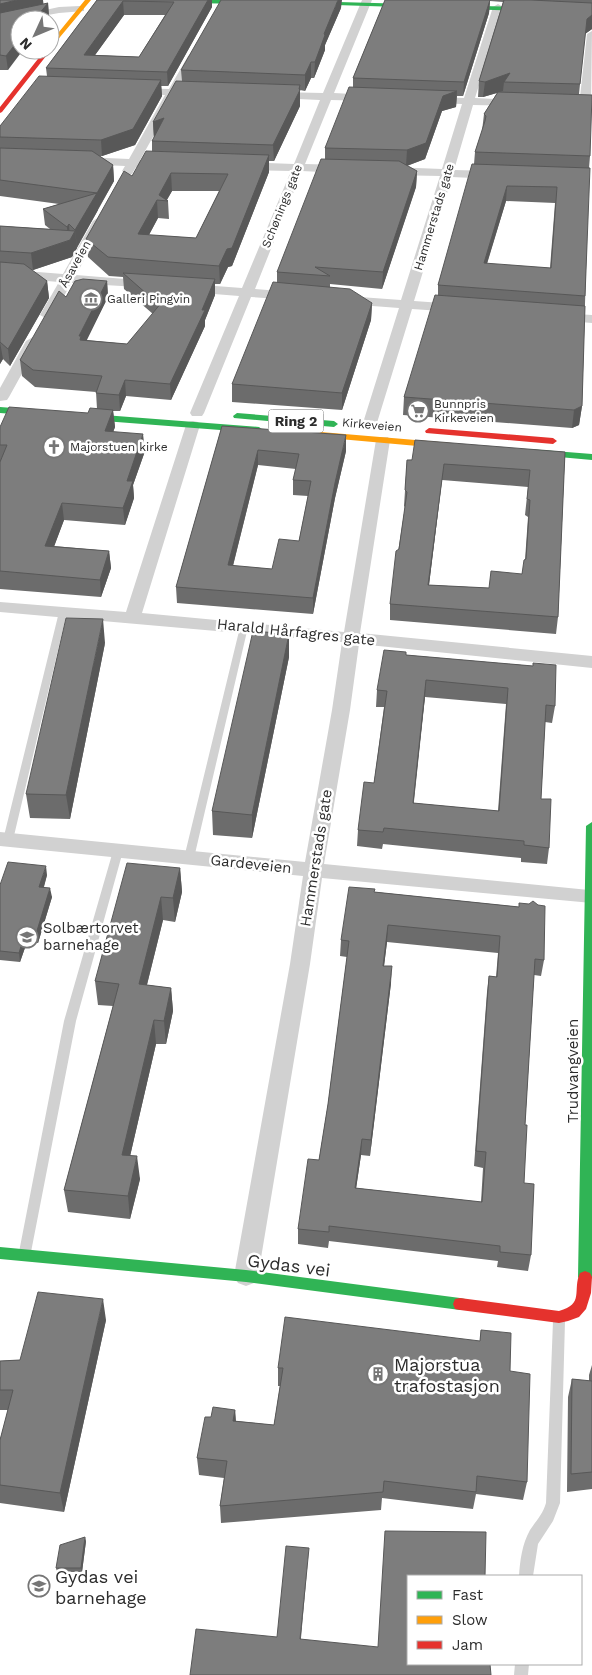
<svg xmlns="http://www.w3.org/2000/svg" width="592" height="1675" font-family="'Work Sans',sans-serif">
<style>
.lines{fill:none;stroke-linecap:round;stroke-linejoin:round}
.lane{fill:#d1d1d1;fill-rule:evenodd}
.street{fill:#d1d1d1;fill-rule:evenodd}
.fast{fill:#30b455;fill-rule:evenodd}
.slow{fill:#ff9f0a;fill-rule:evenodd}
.jam{fill:#e5322d;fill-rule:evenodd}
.wall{fill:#6c6c6c;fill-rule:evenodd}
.shaded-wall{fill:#585858}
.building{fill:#7d7d7d;stroke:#585858;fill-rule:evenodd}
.labels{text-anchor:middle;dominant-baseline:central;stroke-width:5;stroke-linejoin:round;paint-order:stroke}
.far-street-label{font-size:12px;fill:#2c2c2c;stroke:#fff}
.far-poi-label{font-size:12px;fill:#2c2c2c;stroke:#fff;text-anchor:start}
.shield{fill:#fff;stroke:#6b6b6b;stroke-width:1}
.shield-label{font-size:14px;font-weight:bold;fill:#2c2c2c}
.street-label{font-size:15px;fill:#2c2c2c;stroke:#fff}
.poi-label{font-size:15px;fill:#2c2c2c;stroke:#fff;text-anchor:start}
.near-street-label{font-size:18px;fill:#2c2c2c;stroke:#fff}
.near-poi-label{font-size:18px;fill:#2c2c2c;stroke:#fff;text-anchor:start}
</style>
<rect width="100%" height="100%" fill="#fff"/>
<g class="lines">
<!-- lane -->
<path class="lane" d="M 63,609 L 67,612 L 13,840 L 8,844 L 3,840 L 59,612 Z
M 244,624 L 248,627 L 194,858 L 189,862 L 184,858 L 240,627 Z
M 118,847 L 123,851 L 76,1021 L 31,1252 L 29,1256 L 25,1257 L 21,1256 L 19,1252 L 64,1021 L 113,851 Z
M 559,1315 L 563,1317 L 565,1321 L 560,1503 L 553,1521 L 538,1544 L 533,1576 L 519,1576 C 520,1561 522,1544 530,1530 C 536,1521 543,1514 546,1503 L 553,1321 L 555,1317 Z
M 515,1664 L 529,1664 L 528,1675 L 514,1675 Z"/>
<!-- street -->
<path class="street" d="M 362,0 L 372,0 L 334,93 L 371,95 L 377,98 L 371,101 L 331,100 L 305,164 L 341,165 L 347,169 L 341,173 L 302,171 L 255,289 L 292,292 L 299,296 L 292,300 L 251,297 L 204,413 L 202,416 L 192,416 L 190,413 L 239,296 L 189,292 L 182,288 L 189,284 L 242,288 L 291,171 L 244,170 L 238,166 L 244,162 L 294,164 L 320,100 L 276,98 L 270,95 L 276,92 L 323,93 Z
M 498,4 L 503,7 L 475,98 L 516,100 L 522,103 L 516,106 L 473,105 L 454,170 L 493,171 L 499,175 L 493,179 L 452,177 L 414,301 L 456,304 L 463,308 L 456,312 L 412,309 L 376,426 L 374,429 L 364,429 L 362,426 L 399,308 L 346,304 L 339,300 L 346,296 L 401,300 L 440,176 L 391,175 L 385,171 L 391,167 L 442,169 L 462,104 L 431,103 L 425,100 L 431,97 L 464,98 L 493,7 Z
M 80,6 L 84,7 L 84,11 L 59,13 L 20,20 L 20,22 L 0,26 L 0,20 L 59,7 Z
M 592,31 L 591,106 L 585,109 L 579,106 L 587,34 Z
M 193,53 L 198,56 L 180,89 L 196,90 L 202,93 L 196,96 L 176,96 L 140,160 L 168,161 L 170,164 L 168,167 L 136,167 L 132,174 L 128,175 L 122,171 L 125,166 L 80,164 L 78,161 L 80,158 L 84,157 L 129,159 L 165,95 L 136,94 L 130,91 L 136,88 L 169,89 L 188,56 Z
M 99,217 L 105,221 L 76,275 L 150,281 L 157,285 L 155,288 L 71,283 L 54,315 L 47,319 L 40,315 L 59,282 L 0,277 L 0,269 L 63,274 L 93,221 Z
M 561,313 L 592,315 L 592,323 L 556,320 L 554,317 L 556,314 Z
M 33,337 L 40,341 L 9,397 L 7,400 L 0,401 L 0,388 L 26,341 Z
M 193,421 L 198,422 L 200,425 L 142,613 L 344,632 L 376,440 L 378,437 L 388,437 L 390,440 L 360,633 L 592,656 L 592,668 L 359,644 L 350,710 L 324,864 L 589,890 L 592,891 L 592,903 L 322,878 L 310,964 L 258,1276 L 254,1283 L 246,1286 L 238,1283 L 234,1276 L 290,964 L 303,876 L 0,846 L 0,832 L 305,862 L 332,710 L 342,642 L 0,612 L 0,602 L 126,612 L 186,425 L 188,422 Z"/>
<!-- fast -->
<path class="fast" d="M 104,0 L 258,0 L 261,2 L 258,4 L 107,2 Z
M 302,1 L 592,9 L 592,13 L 304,4 L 301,2 Z
M 0,407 L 259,427 L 263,430 L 259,433 L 0,413 Z
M 237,413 L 334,421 L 338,424 L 334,427 L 234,418 L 233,416 Z
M 529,449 L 592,454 L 592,460 L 526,454 L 525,452 Z
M 592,822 L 592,1277 L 590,1281 L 585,1283 L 580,1281 L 578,1277 L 586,826 Z
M 0,1247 L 246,1270 L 460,1298 L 465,1299 L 467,1304 L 465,1309 L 460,1310 L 246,1282 L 0,1259 Z"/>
<!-- slow -->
<path class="slow" d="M 85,0 L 91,0 L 50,49 L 50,43 Z
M 309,431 L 451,443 L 455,446 L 451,449 L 306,436 L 306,432 Z"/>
<!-- jam -->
<path class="jam" d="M 50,49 L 50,51 L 2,112 L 0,113 L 0,107 L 45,50 Z
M 429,428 L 553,438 L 557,441 L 553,444 L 426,433 L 425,431 Z
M 585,1271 L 590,1273 L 592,1277 L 591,1293 L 586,1309 L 579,1317 L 568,1321 L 559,1323 L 460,1310 L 455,1309 L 453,1304 L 455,1299 L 460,1298 L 559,1311 C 585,1304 572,1290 580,1273 Z"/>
</g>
<!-- wall -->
<path class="wall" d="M 0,0 L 44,4 L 48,3 L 49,17 L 47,20 L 20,20 L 8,70 L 0,70 Z
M 97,0 L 212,0 L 212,7 L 168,86 L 161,86 L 162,96 L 135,145 L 102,156 L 100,156 L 113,165 L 114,181 L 72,257 L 33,270 L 31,270 L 47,281 L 49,298 L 10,366 L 3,359 L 0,364 L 0,226 L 50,229 L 45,225 L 43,209 L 59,204 L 0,196 L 0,126 L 47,76 L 46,68 ZM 124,15 L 165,15 L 139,57 L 95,55 Z
M 385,0 L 592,0 L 592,29 L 585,34 L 579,94 L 590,156 L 589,168 L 582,406 L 579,425 L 572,428 L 403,415 L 404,397 L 438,295 L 438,285 L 474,164 L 475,152 L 482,131 L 484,114 L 497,93 L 483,97 L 478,97 L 479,81 L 503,2 L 490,1 L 489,13 L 463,96 L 457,96 L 456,107 L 442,111 L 425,159 L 407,166 L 417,171 L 416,187 L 382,289 L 330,284 L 330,287 L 372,303 L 371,320 L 342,410 L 232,402 L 232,384 L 277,283 L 277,272 L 325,159 L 325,148 L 353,88 L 353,78 ZM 506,201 L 555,203 L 550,268 L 487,264 Z
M 341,8 L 325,45 L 325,50 L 314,78 L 311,78 L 305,91 L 300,90 L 300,106 L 274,161 L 269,161 L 269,172 L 232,266 L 228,267 L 220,284 L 215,284 L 215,295 L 205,320 L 205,326 L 171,400 L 126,396 L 120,411 L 113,411 L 115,427 L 113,432 L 145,451 L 133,485 L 134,498 L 125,525 L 64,520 L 54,546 L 109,551 L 111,568 L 101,597 L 0,589 L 0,427 L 88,413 L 97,409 L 96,392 L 35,387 L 22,376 L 20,360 L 66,297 L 107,281 L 108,297 L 86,340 L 127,344 L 153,314 L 124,289 L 123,277 L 109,276 L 88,257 L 86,239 L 132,176 L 152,151 L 152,141 L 154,138 L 153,122 L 182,81 L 181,70 ZM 172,191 L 219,191 L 196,238 L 149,235 L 158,218 L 169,219 L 168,201 L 167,200 Z
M 222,426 L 346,451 L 335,498 L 313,614 L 177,603 L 176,587 ZM 258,465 L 296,469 L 293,480 L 293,495 L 308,496 L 299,541 L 272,569 L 233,566 Z
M 565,452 L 558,617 L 556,634 L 390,620 L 390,604 L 405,507 L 404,506 L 407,460 ZM 442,480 L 528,487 L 525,515 L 528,517 L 525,560 L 522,574 L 489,588 L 429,585 Z
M 289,634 L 289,657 L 252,838 L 213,835 L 212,811 Z
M 105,643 L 70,819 L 30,818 L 26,794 Z
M 406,655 L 533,666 L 555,706 L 552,723 L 545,722 L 541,799 L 549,848 L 547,864 L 521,862 L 521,858 L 383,844 L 382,849 L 357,846 L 358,830 L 374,783 L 384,707 L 376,707 L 377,690 ZM 425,697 L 506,704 L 498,811 L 413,803 Z
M 180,868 L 182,892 L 175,922 L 163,920 L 147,985 L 171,988 L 173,1011 L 166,1044 L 156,1044 L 130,1156 L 140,1179 L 130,1219 L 68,1212 L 64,1190 L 113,1006 L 98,1005 L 95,981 Z
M 47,875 L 44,887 L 52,897 L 38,943 L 27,942 L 20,962 L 0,960 L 0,885 Z
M 375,892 L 519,907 L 519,903 L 544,960 L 541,976 L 534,975 L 525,1125 L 524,1183 L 531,1255 L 528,1271 L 497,1267 L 498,1261 L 329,1241 L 328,1248 L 298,1244 L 298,1229 L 319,1160 L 328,1104 L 347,957 L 340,956 L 341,940 ZM 387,942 L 498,953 L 496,977 L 489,976 L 487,992 L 474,1166 L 483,1168 L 481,1202 L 356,1188 L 361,1155 L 370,1156 L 391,983 L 384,966 Z
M 106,1320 L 64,1512 L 0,1503 L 0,1440 L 8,1410 L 0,1410 L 0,1361 L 20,1360 Z
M 481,1330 L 510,1371 L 527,1482 L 523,1500 L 476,1494 L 473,1509 L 382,1498 L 381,1510 L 221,1523 L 220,1506 L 224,1478 L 199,1475 L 197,1458 L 211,1417 L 235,1410 L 236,1421 L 274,1425 L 280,1386 L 278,1386 L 278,1368 L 480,1341 Z
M 592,1365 L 592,1489 L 567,1492 L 568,1397 L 572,1379 L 589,1381 L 589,1375 Z
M 86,1541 L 82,1572 L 57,1572 L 56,1568 Z"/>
<!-- shaded-wall -->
<path class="shaded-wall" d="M 17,0 L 43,0 L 44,8 L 48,3 L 49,17 L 47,20 L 0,18 L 0,4 Z
M 208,0 L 212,0 L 212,7 L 168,86 L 167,72 Z
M 338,0 L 342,0 L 341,8 L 325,45 L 325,50 L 314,78 L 315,62 L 324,34 Z
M 490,0 L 489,13 L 463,96 L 464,82 Z
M 123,1 L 124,15 L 85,69 L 84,55 Z
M 592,15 L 592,29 L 585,34 L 587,19 Z
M 20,38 L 20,50 L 23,50 L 8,70 L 6,56 Z
M 311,62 L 311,78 L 305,91 L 305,75 Z
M 510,73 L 504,82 L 503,91 L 483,97 L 485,82 Z
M 161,80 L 162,96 L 135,145 L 102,156 L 101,140 Z
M 300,85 L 300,106 L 274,161 L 273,145 Z
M 457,91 L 456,107 L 442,111 L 425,159 L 406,166 L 407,150 L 443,96 Z
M 164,118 L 154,139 L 153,122 Z
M 269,155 L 269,172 L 232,266 L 228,267 L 220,284 L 219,266 Z
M 113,165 L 114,181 L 98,209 L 97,193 Z
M 417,171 L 416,187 L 382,289 L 383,272 Z
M 171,173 L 172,191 L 166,201 L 159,195 Z
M 507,186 L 506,201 L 482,279 L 484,263 Z
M 97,193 L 98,210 L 77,247 L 75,230 Z
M 157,200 L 158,218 L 139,253 L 138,234 Z
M 69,224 L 70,240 L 75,231 L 77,248 L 72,257 L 33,270 L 31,253 L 68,241 L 67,227 Z
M 215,279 L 215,295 L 205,320 L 205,326 L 171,400 L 170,384 Z
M 47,281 L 49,298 L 10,366 L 8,349 Z
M 107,281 L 108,297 L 83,348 L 79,336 Z
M 372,303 L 371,320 L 342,410 L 342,393 Z
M 0,342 L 3,359 L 0,364 Z
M 125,380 L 126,396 L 120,411 L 119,395 Z
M 582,406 L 579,425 L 572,428 L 574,410 Z
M 113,410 L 115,427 L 107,448 L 105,431 Z
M 143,434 L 145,451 L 133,485 L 134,498 L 125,525 L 123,508 L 127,481 Z
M 346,435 L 346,451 L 335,498 L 313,614 L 313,598 L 335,483 Z
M 258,450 L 258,465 L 229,581 L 228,565 Z
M 444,464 L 442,480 L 427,601 L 428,585 Z
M 62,503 L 64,520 L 48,563 L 45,546 Z
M 109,551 L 111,568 L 101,597 L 100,580 Z
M 103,619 L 105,643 L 70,819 L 66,795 Z
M 289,634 L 289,657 L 252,838 L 252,815 Z
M 426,680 L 425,697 L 412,820 L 413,803 Z
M 46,866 L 47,875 L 41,896 L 39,887 Z
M 180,868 L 182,892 L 175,922 L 173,898 Z
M 50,888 L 52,897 L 38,943 L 36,934 Z
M 161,897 L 163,920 L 141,1008 L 139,984 Z
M 388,925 L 387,942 L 382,982 L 383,966 Z
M 25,933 L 27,942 L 20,962 L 19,953 Z
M 392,966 L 391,983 L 370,1156 L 371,1140 Z
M 171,988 L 173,1011 L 166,1044 L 164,1021 Z
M 154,1020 L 156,1044 L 125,1178 L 122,1155 Z
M 362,1139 L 361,1155 L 354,1203 L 355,1188 Z
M 137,1156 L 140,1179 L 130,1219 L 128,1196 Z
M 103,1299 L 106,1320 L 64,1512 L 60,1493 Z
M 235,1410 L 236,1428 L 233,1421 Z
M 85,1537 L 86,1541 L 82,1572 L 81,1568 Z
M 309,1548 L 308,1559 L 300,1649 L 300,1639 Z"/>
<!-- building -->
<path class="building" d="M 0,0 L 17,0 L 0,4 Z
M 97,0 L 208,0 L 167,72 L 46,68 ZM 123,1 L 174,2 L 139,57 L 84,55 Z
M 221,0 L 338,0 L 324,34 L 325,35 L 315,62 L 311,62 L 305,75 L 181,70 Z
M 385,0 L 490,0 L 464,82 L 353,78 Z
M 504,0 L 531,0 L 592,3 L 592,15 L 587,19 L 580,84 L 504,82 L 510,73 L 485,82 L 479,81 Z
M 48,3 L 34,20 L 20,20 L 20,38 L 6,56 L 0,55 L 0,13 Z
M 39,76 L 161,80 L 133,129 L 101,140 L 0,137 L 0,126 Z
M 176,81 L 300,85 L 299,89 L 300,90 L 273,145 L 152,141 L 164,118 L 153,122 Z
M 349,87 L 457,91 L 443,96 L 426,143 L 407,150 L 325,148 Z
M 498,92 L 592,95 L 590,156 L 475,152 L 485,121 L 486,116 L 484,114 Z
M 0,148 L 92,151 L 113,165 L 97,193 L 0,180 Z
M 146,151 L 269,155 L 232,248 L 227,249 L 219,266 L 108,257 L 86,239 L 124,171 L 132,176 ZM 171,173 L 228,174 L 196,238 L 138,234 L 157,200 L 168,201 L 159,195 Z
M 321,159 L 399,161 L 417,171 L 383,272 L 315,267 L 330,276 L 277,272 Z
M 472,164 L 590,168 L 585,296 L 438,285 ZM 507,186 L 557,187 L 551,268 L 484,263 Z
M 97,193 L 75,230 L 69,224 L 67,227 L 43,209 Z
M 0,226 L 75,231 L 70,240 L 31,253 L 0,251 Z
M 0,262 L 24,264 L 47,281 L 8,349 L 0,342 Z
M 123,273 L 215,279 L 202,310 L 205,310 L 170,384 L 125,380 L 119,395 L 96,393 L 102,376 L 33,370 L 20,360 L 59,291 L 66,297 L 75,281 L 83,279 L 107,281 L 79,336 L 81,336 L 80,340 L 127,344 L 162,302 L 156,302 Z
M 273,282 L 350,289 L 372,303 L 342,393 L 232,384 Z
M 435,295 L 585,306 L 582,406 L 574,410 L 404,397 Z
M 9,407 L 88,413 L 90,408 L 113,410 L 105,431 L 143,434 L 127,481 L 133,481 L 123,508 L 62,503 L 45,546 L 109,551 L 100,580 L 0,571 L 0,462 L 7,445 L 0,445 L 0,427 Z
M 222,426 L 346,435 L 335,483 L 313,598 L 176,587 ZM 258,450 L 299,454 L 293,480 L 311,481 L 299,541 L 279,539 L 272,569 L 228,565 Z
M 415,440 L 565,452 L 558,617 L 390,604 L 396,551 L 399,549 L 407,492 L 405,490 L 407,460 L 412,460 ZM 444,464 L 530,470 L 527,499 L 530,500 L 526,559 L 524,560 L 522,574 L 491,571 L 489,588 L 428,585 Z
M 66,618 L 103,619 L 66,795 L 26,794 Z
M 253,631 L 289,634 L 252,815 L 212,811 Z
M 384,650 L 406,652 L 406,655 L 533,666 L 533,663 L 556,665 L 555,706 L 546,705 L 541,799 L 551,799 L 549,848 L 524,845 L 524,841 L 384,828 L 383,832 L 358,830 L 364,782 L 374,783 L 387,691 L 377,690 ZM 426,680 L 508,688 L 499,811 L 413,803 Z
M 8,862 L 46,866 L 39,887 L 50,888 L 36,934 L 25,933 L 19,953 L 0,951 L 0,885 Z
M 127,863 L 180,868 L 173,898 L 161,897 L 139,984 L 171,988 L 164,1021 L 154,1020 L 122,1155 L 137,1156 L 128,1196 L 64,1190 L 119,984 L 95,981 Z
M 349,887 L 375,889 L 374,892 L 519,907 L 519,903 L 529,904 L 533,901 L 538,905 L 545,906 L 544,960 L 535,959 L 525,1125 L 527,1125 L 524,1183 L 534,1184 L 531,1255 L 500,1252 L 500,1246 L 329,1226 L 329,1232 L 298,1229 L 308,1159 L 319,1160 L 328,1104 L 349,941 L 341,940 ZM 388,925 L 500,936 L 497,977 L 489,976 L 476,1151 L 486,1152 L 482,1202 L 355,1188 L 362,1139 L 371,1140 L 392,966 L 383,966 Z
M 38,1292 L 103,1299 L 60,1493 L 0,1485 L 0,1440 L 13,1390 L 0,1390 L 0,1361 L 20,1360 Z
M 285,1317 L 480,1341 L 481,1330 L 511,1333 L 510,1371 L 530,1374 L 527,1482 L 477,1476 L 476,1492 L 384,1481 L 383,1492 L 220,1506 L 227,1461 L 197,1458 L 205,1417 L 211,1417 L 213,1407 L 235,1410 L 233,1421 L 274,1425 L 283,1368 L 278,1368 Z
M 572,1379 L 592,1381 L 592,1472 L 571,1474 Z
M 385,1531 L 486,1532 L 485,1576 L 408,1576 L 408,1664 L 490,1664 L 491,1675 L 190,1675 L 196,1629 L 277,1637 L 286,1546 L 309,1548 L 300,1639 L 378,1647 Z
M 85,1537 L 81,1568 L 56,1568 L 60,1545 Z"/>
<!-- icons -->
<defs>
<g id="museum-ring" transform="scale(1.125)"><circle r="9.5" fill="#fff" stroke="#767676" stroke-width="1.5"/><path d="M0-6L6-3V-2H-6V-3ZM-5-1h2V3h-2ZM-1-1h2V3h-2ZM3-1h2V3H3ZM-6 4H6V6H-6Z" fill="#767676"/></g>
<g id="supermarket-ring" transform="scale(1.125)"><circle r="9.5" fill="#fff" stroke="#767676" stroke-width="1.5"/><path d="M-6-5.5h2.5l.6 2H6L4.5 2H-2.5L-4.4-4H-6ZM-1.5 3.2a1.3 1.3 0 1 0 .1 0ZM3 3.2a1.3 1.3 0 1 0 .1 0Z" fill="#767676"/></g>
<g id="church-ring" transform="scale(1.125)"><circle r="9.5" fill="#fff" stroke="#767676" stroke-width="1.5"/><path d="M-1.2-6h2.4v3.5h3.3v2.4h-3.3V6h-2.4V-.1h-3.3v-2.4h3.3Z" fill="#767676"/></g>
<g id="school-ring" transform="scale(1.125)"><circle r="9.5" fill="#fff" stroke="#767676" stroke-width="1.5"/><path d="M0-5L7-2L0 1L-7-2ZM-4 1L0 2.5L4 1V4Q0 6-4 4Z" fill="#767676"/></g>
<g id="building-ring" transform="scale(1.125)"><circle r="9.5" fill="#fff" stroke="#767676" stroke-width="1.5"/><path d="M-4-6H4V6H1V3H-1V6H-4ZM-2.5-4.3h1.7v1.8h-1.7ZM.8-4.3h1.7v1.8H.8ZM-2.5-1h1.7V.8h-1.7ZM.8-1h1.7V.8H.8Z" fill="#767676"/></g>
</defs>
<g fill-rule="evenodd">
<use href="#museum-ring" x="91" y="299"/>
<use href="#supermarket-ring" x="418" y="411"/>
<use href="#church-ring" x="54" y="447"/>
<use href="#school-ring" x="27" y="937"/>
<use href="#building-ring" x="378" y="1374"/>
<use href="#school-ring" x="39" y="1586"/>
</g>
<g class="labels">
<!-- far-street labels -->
<g class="far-street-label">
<text transform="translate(282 206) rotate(-68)">Schønings gate</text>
<text transform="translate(434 217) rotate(-73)">Hammerstads gate</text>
<text transform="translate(75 264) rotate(-61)">Åsaveien</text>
<text transform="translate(372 425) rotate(5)">Kirkeveien</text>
</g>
<!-- far-poi labels -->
<g class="far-poi-label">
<text x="107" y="299">Galleri Pingvin</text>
<text x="434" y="404">Bunnpris<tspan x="434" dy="14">Kirkeveien</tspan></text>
<text x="70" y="447">Majorstuen kirke</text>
</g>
<!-- shield labels -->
<rect class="shield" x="268.5" y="409.5" width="55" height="23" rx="4"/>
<g class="shield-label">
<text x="296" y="421">Ring 2</text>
</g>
<!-- street labels -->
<g class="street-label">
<text transform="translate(296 632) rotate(6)">Harald Hårfagres gate</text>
<text transform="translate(316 858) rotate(-81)">Hammerstads gate</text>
<text transform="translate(251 864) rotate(6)">Gardeveien</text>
<text transform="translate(573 1071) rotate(-90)">Trudvangveien</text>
</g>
<!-- poi labels -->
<g class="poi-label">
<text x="43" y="928">Solbærtorvet<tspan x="43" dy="17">barnehage</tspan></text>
</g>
<!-- near-street labels -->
<g class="near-street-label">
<text transform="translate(289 1265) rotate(7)">Gydas vei</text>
</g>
<!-- near-poi labels -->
<g class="near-poi-label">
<text x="394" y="1364">Majorstua<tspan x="394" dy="21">trafostasjon</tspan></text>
<text x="55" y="1576">Gydas vei<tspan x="55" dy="21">barnehage</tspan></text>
</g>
</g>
<!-- legend -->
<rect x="407" y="1575" width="175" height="90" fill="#ffffff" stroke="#ababab"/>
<rect x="417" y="1591" width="25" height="8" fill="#30b455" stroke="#ababab"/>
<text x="452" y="1600" font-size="15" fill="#2c2c2c">Fast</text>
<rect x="417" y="1616" width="25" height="8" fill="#ff9f0a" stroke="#ababab"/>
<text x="452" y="1625" font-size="15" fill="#2c2c2c">Slow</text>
<rect x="417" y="1641" width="25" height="8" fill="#e5322d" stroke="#ababab"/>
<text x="452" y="1650" font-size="15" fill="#2c2c2c">Jam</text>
<!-- north arrow -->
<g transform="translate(35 35) rotate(226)"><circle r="24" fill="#ffffff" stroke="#ababab"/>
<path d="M0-4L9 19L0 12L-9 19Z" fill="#767676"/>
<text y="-8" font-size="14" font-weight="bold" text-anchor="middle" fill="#2c2c2c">N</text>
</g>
</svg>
